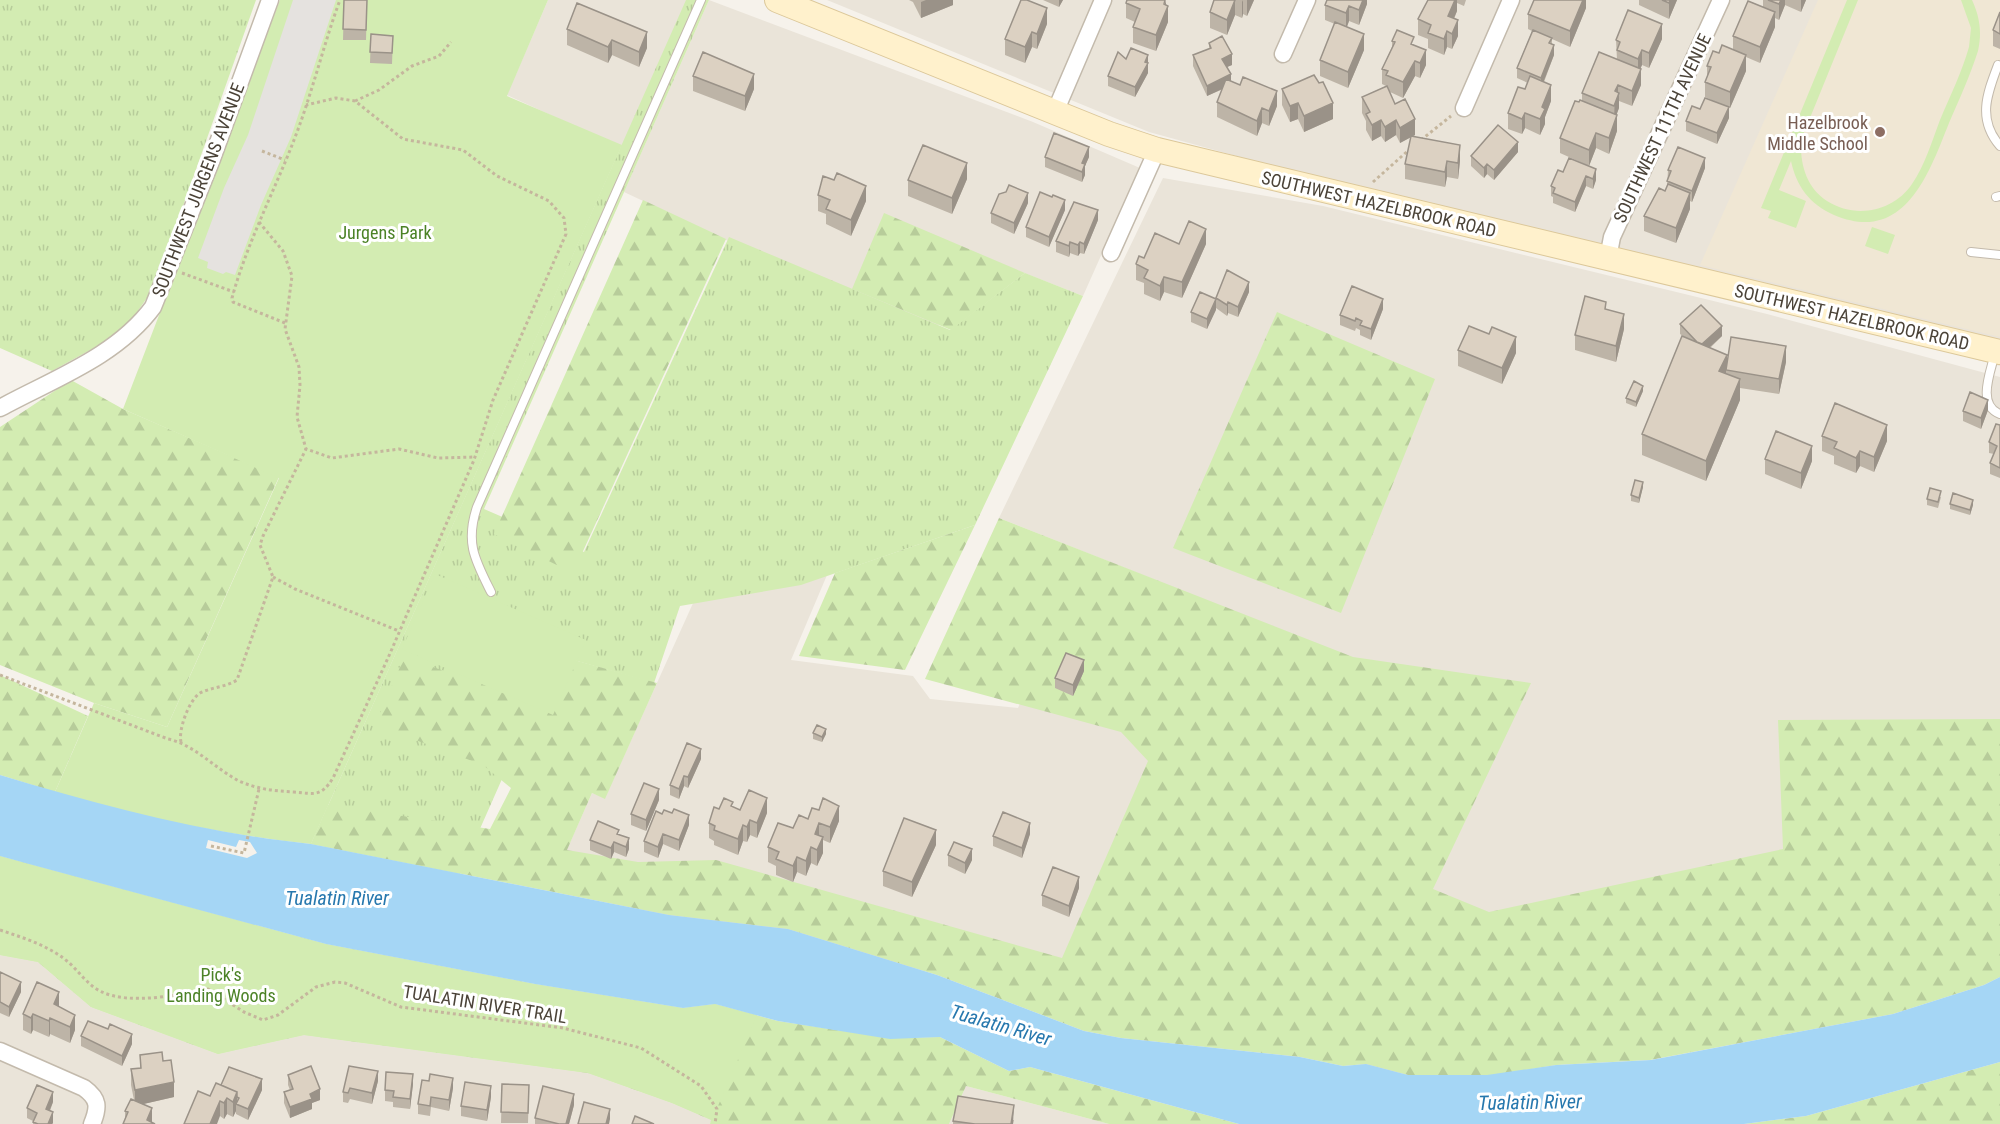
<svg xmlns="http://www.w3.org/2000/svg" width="2000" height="1124" font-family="'Roboto Condensed',sans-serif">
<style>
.residential{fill:#eae4d9}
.education{fill:#f0e7d4}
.grass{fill:url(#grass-tufts)}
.forest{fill:url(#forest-firs)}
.park{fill:#d3ecb2}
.parking{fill:#e5e2df}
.water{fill:#a5d6f5}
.pier{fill:#f6f2eb}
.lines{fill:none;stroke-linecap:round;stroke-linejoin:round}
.lane-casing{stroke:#c3baac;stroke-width:10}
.street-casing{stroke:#c3baac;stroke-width:19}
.secondary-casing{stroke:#dcc89a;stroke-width:26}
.path{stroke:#c5b69d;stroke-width:3;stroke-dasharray:3 3;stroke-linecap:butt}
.lane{stroke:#fff;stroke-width:8}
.street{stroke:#fff;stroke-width:16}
.secondary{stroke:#fff1cc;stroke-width:24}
.wall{fill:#bdb4a7}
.shaded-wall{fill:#9a9288}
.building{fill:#dcd1c2;stroke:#9a9288;stroke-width:1.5}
.education-dot{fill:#8d6e63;stroke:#fff;stroke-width:2}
.labels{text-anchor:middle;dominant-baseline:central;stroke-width:6;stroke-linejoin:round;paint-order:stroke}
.education-label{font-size:18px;fill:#785e54;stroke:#fff;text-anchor:end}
.street-label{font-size:18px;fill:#4b4338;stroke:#fff}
.park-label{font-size:18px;fill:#4b8226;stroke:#fff}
.water-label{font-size:20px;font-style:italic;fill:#2778ae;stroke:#fff}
</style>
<defs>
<pattern id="grass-tufts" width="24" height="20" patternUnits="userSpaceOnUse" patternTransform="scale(1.5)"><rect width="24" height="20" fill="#d3ecb2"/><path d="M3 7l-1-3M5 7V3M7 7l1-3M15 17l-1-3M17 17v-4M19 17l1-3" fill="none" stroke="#b7cc9a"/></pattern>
<pattern id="forest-firs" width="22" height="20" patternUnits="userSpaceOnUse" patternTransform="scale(1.5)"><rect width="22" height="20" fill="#d3ecb2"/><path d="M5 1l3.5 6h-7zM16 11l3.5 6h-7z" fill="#b7cc9a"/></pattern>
</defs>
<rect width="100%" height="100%" fill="#f6f2eb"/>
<!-- residential -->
<path class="residential" d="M 548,0 L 687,0 L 627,150 L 507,95 Z
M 709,0 L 1033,122 L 1140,168 L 1083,296 L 968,251 L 933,337 L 624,192 Z
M 827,0 L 2000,0 L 2000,366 L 1149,132 Z
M 1163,178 L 1323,206 L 1767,314 L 2000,377 L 2000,977 L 1556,1065 L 1487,1075 L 1408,1075 L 549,890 L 592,793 L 605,798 L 783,404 L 880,450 L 791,660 L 913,676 L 930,699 L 1018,708 L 1082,561 L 1158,581 L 999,518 Z
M 0,955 L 38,962 L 91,1007 L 218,1054 L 304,1035 L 588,1073 L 672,1103 L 712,1120 L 710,1124 L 0,1124 Z
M 966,1086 L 1109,1124 L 949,1124 Z"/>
<!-- education -->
<path class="education" d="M 1818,0 L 2000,0 L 2000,337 L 1700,265 Z"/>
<!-- grass -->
<path class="grass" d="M 0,0 L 256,0 L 154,288 L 123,332 L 52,371 L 0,348 Z
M 686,0 L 709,0 L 484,509 L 584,552 L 729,237 L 950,330 L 1025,273 L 1083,296 L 975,525 L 801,585 L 680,606 L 654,683 L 577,661 L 567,632 L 460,874 L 311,844 Z"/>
<!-- forest -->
<path class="forest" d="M 643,200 L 726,239 L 573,573 L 494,534 Z
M 884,213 L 1025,273 L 951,330 L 852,289 Z
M 1277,312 L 1435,379 L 1341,613 L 1173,548 Z
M 71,380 L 123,409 L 279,477 L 167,727 L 94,703 L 0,665 L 0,427 Z
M 999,518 L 1353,657 L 1531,683 L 1433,889 L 1489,912 L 1783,849 L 1778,720 L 2000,719 L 2000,977 L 1984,985 L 1893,1014 L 1650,1060 L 1556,1065 L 1494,1075 L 1408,1075 L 1366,1064 L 1343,1066 L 1300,1057 L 1121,1038 L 1084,1031 L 937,975 L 788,929 L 669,915 L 311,844 L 328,805 L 490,829 L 511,788 L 483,765 L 375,725 L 404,657 L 545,706 L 567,658 L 657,683 L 605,799 L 592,793 L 567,850 L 638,862 L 716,860 L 1062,958 L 1148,761 L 1121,732 L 925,679 Z
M 975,525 L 905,670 L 799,656 L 835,573 Z
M 0,675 L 88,716 L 55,792 L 0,775 Z
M 0,856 L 326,944 L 535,984 L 683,1008 L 715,1004 L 778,1021 L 890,1038 L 940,1037 L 1009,1071 L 1030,1067 L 1239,1124 L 1109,1124 L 966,1086 L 949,1124 L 710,1124 L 711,1120 L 672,1103 L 588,1073 L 304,1035 L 218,1054 L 91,1007 L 38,962 L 0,955 Z
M 2000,1062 L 2000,1124 L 1744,1124 L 1806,1116 Z"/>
<!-- park -->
<path class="park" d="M 280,0 L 548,0 L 507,96 L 622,145 L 311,844 C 224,835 138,817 55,792 L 94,703 L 167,727 L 279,478 L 123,409 Z
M 1847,0 L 1858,0 L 1801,140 C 1800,164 1806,187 1827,201 C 1855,219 1893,212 1912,184 C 1925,165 1932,141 1940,120 C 1950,96 1962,72 1969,47 L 1971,28 L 1961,0 L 1972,0 C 1980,17 1982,33 1978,51 C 1970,76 1959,100 1949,123 C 1929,173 1905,245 1834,215 C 1809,204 1796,185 1791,161 L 1779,190 L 1806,201 L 1796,228 L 1768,218 L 1771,211 L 1761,208 Z
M 1872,227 L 1895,235 L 1888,254 L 1865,246 Z
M 435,574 L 586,640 L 553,715 L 402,649 Z
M 0,856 L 326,944 L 535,984 L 683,1008 L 715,1004 L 757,1015 L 712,1120 L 672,1103 L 588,1073 L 304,1035 L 218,1054 L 91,1007 L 38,962 L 0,955 Z"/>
<!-- parking -->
<path class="parking" d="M 293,0 L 336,0 L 291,137 L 261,205 L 235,275 L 226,272 L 223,274 L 207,268 L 208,262 L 198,258 L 224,188 L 248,135 Z"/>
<!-- water -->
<path class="water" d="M 0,775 C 102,806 205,833 311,844 L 669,915 L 788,929 L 937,975 L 1084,1031 L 1121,1038 L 1300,1057 L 1343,1066 L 1366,1064 L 1408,1075 L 1487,1075 L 1556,1065 L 1651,1060 L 1893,1014 L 1984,985 L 2000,977 L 2000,1062 L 1806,1116 L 1744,1124 L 1239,1124 L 1030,1067 L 1009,1071 L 940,1037 L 890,1039 L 778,1021 L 715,1004 L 683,1008 L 535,984 L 326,944 L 29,864 L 0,856 Z"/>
<!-- pier -->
<path class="pier" d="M 208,840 L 236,847 L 239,840 L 250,842 L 257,853 L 247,858 L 206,848 Z"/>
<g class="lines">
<!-- lane casing -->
<g class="lane-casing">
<path id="lane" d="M 1998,65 C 1987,94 1977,119 2000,146
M 1996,197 L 2000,196
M 1971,252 L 2000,255
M 1995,353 C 1991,371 1976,405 2000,414
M 491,592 C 475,560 465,543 477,507 L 701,0"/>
</g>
<!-- street casing -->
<g class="street-casing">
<path id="street" d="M 1283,54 L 1307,0
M 1464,108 L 1511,0
M 1055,112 L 1103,0
M 1111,253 L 1157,150
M 1608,258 L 1612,237 L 1721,0
M 0,408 C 53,379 116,357 153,307 L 212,159 L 270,0
M 0,1051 L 84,1088 C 99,1099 99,1107 92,1124"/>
</g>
<!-- secondary casing -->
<g class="secondary-casing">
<path id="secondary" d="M 777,0 L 1109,134 L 1157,150 L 2000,352"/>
</g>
<!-- path -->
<path class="path" d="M 355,101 L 379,90 L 412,66 L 439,56 L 451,42
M 1421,140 L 1451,116
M 262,151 L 285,160
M 1373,182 L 1411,148
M 259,222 L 283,251 L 292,276 L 285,329 L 299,367 L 300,385 L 297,417 L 306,449 L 332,458 L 399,449 L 438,458 L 475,457
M 182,273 L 234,292
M 285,323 L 233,302 L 232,298 C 247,243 274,192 294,140 C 312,94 323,46 340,0
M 273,577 L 295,589 L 399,631
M 0,675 L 168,739 C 193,744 216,769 239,781 C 257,789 274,791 294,792 C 315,794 321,797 333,778 L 388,658 L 474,460 L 493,400 L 566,234 L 564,218 L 549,201 L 497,176 L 463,150 L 403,139 L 355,101 L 336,98 L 306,105
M 181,742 C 178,730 189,700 200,693 C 212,687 226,687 237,680 L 273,577 L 260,545 L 263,536 L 306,449
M 211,846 L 244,853 L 259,789
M 0,930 C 24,938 47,945 67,961 C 79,971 88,986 102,992 C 130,1005 179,995 208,989 L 244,1012 L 263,1020 L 278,1015 L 316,987 L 335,982 L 345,983 L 401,1007 L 563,1028 L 641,1048 L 701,1086 L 717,1109 L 715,1124"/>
<!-- lane -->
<use href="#lane" class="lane"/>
<!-- street -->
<use href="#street" class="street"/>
<!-- secondary -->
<use href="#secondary" class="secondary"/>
</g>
<!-- wall -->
<path class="wall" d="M 344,0 L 367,0 L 366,40 L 343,40 Z
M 909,0 L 953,0 L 953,5 L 921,18 L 913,2 Z
M 1043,0 L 1063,0 L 1059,7 Z
M 1214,0 L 1254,0 L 1247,16 L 1243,14 L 1242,18 L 1235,15 L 1227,35 L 1210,28 L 1210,12 Z
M 1367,0 L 1367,4 L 1359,25 L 1349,21 L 1347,27 L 1364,50 L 1348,88 L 1320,76 L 1320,60 L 1335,24 L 1325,20 L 1325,5 Z
M 1428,0 L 1466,0 L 1464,6 L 1457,3 L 1457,11 L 1454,19 L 1458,36 L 1452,49 L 1447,47 L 1444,55 L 1428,48 L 1428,39 L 1418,35 L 1418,19 Z
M 1586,0 L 1586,8 L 1570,47 L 1552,39 L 1552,44 L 1554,55 L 1544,82 L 1551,101 L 1545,117 L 1545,124 L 1540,135 L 1525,128 L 1522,134 L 1508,129 L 1508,113 L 1525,89 L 1528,83 L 1517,78 L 1517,68 L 1532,31 L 1528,29 L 1528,14 Z
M 1639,0 L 1677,0 L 1669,19 L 1639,5 Z
M 1763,0 L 1806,0 L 1801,12 L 1785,5 L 1779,20 L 1775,18 L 1775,27 L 1760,63 L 1746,57 L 1746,71 L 1730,108 L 1705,97 L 1705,82 L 1707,77 L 1707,66 L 1719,53 L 1733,50 L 1733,36 L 1763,7 Z
M 1126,3 L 1166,5 L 1168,22 L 1156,51 L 1133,43 L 1133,27 L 1135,22 L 1126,18 Z
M 2000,12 L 2000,49 L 1993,46 L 1993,30 Z
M 1047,24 L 1037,49 L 1032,47 L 1025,63 L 1005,55 L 1005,39 Z
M 567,29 L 647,48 L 639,67 L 612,55 L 608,63 L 567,45 Z
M 371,34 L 393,36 L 392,64 L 370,63 Z
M 1662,39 L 1649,68 L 1642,65 L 1640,69 L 1641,85 L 1632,106 L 1619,101 L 1619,108 L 1616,115 L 1617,131 L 1609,154 L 1596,148 L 1589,166 L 1560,153 L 1560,138 L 1579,102 L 1582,101 L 1582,93 L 1617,60 L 1616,40 Z
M 1392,41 L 1414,45 L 1426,65 L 1420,78 L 1415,76 L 1403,98 L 1390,92 L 1395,104 L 1415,135 L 1413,136 L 1460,161 L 1458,179 L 1447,177 L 1445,187 L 1405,179 L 1405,164 L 1411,137 L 1400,143 L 1396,135 L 1385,142 L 1381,136 L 1372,141 L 1366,130 L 1366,121 L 1362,113 L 1362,97 L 1386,86 L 1382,84 L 1382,69 L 1392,47 Z
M 1209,43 L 1232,65 L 1227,67 L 1231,81 L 1277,106 L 1269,126 L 1262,123 L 1257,136 L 1217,117 L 1217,102 L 1223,89 L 1207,96 L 1193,66 L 1193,55 L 1209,49 Z
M 1148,55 L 1148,73 L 1135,97 L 1108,86 L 1108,76 L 1126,59 Z
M 693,76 L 754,89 L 745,111 L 693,91 Z
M 1282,89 L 1333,119 L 1304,132 L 1298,119 L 1290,122 L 1282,105 Z
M 1729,118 L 1717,144 L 1686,131 L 1686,121 Z
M 1518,152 L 1494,180 L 1487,174 L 1484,178 L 1471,166 L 1471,156 Z
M 1045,157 L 1089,157 L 1085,166 L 1085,175 L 1082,182 L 1045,167 Z
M 1569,158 L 1596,180 L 1593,189 L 1586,186 L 1575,212 L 1553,203 L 1553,197 L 1551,196 L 1551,186 L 1563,172 Z
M 1705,168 L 1692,202 L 1690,201 L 1690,209 L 1676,243 L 1644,231 L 1644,216 L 1665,191 L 1667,187 L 1668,170 Z
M 967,179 L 952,214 L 908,196 L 908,180 Z
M 1006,192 L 1028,203 L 1014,234 L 991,223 L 991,213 Z
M 818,195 L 866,201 L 851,236 L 826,224 L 826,214 L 818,211 Z
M 1065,210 L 1049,247 L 1026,237 L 1026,227 Z
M 1098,220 L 1084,254 L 1080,253 L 1078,256 L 1070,253 L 1069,257 L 1056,252 L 1056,241 Z
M 1179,244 L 1206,244 L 1182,298 L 1164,292 L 1160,301 L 1144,294 L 1144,283 L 1136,280 L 1136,264 L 1144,258 Z
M 1249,292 L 1238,317 L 1228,313 L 1227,316 L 1216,308 L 1207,329 L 1191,322 L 1191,312 L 1216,299 L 1216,298 Z
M 1383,309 L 1371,340 L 1360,335 L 1360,330 L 1356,328 L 1355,331 L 1340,325 L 1340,315 Z
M 1606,310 L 1624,329 L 1616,362 L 1575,350 L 1575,335 Z
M 1680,324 L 1722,336 L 1710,348 L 1727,360 L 1786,362 L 1779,394 L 1740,388 L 1740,400 L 1706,481 L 1642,455 L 1642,434 L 1683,336 L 1680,334 Z
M 1458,350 L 1516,353 L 1502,384 L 1458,366 Z
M 1643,391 L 1636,407 L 1626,403 L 1626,398 Z
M 1988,410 L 1981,429 L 1963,421 L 1963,411 Z
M 2000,425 L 2000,478 L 1990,474 L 1990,463 L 1994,454 L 1989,453 L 1989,442 Z
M 1822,436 L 1887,441 L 1874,472 L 1860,466 L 1856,473 L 1834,464 L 1834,456 L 1822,451 Z
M 1765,459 L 1812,461 L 1801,489 L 1765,474 Z
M 1643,487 L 1639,503 L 1631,501 L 1631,495 Z
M 1941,497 L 1938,508 L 1927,505 L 1927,499 Z
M 1950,504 L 1973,505 L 1970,515 L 1950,509 Z
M 1084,671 L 1073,696 L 1055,688 L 1055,678 Z
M 813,733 L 826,734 L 822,742 L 813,739 Z
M 701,759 L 688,788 L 684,786 L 679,799 L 670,795 L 670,785 Z
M 659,800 L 646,831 L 631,825 L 631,814 Z
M 733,807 L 740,810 L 767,813 L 757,838 L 750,835 L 747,842 L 743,841 L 738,855 L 714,845 L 714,841 L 709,838 L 709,823 L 719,809 Z
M 808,819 L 839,821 L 830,843 L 823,840 L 823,853 L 817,866 L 811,863 L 806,876 L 797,872 L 793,882 L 776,875 L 776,866 L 768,862 L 768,847 Z
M 689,825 L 679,851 L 663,844 L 658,858 L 644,852 L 644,841 Z
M 619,834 L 629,849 L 626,857 L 614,852 L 611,859 L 590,850 L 590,840 Z
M 1030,834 L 1022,858 L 993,846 L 993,836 Z
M 936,845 L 912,897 L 883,886 L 883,871 Z
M 948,855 L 972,860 L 965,874 L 948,866 Z
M 1079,888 L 1069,917 L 1042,906 L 1042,895 Z
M 0,972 L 21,992 L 9,1017 L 0,1013 Z
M 59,1007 L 75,1030 L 70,1043 L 50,1034 L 49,1037 L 33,1030 L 31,1034 L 23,1030 L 23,1014 Z
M 81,1036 L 132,1044 L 122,1066 L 81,1046 Z
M 140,1055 L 163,1061 L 174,1097 L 143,1104 L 152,1122 L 125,1120 L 125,1111 L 134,1100 L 131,1085 L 131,1069 L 140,1068 Z
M 378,1071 L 378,1081 L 372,1104 L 350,1099 L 348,1103 L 343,1102 L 343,1092 Z
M 288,1075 L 320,1100 L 312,1103 L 312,1109 L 290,1118 L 284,1103 L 284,1092 L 290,1090 L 288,1085 Z
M 422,1080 L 453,1088 L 449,1111 L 431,1107 L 430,1116 L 418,1114 L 418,1104 Z
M 413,1084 L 410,1109 L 393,1107 L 393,1102 L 385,1101 L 385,1090 Z
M 502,1084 L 529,1085 L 528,1123 L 501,1123 Z
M 221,1085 L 262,1090 L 248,1120 L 236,1114 L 236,1111 L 233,1117 L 227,1114 L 224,1119 L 220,1116 L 210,1096 Z
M 491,1097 L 487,1121 L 461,1116 L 461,1106 Z
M 53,1102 L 50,1111 L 53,1123 L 52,1124 L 33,1124 L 33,1121 L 27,1118 L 27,1108 Z
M 574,1105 L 569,1124 L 535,1124 L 535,1118 Z
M 1014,1120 L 1013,1124 L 953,1124 L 953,1121 Z"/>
<!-- shaded-wall -->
<path class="shaded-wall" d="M 926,0 L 953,0 L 953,5 L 921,18 L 921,2 Z
M 1059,0 L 1063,0 L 1059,7 Z
M 1166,0 L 1166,11 L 1168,6 L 1168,22 L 1156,51 L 1156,35 Z
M 1235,0 L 1235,15 L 1227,35 L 1227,20 Z
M 1243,0 L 1243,14 L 1242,18 L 1242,2 Z
M 1247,0 L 1254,0 L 1247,16 Z
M 1363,0 L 1367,0 L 1367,4 L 1359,25 L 1359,10 Z
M 1455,0 L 1457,0 L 1457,11 L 1448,32 L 1448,16 Z
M 1583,0 L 1586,0 L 1586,8 L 1570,47 L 1570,31 Z
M 1670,0 L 1677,0 L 1669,19 L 1669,3 Z
M 1781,0 L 1785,0 L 1785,5 L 1779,20 L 1779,4 Z
M 1801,0 L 1806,0 L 1801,12 Z
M 1349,6 L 1349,21 L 1346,29 L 1346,13 Z
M 1047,8 L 1047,24 L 1037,49 L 1037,34 Z
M 1775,12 L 1775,27 L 1760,63 L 1760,47 Z
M 1458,20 L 1458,36 L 1452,49 L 1452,34 Z
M 1662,24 L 1662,39 L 1649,68 L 1649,53 Z
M 1447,31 L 1447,47 L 1444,55 L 1444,39 Z
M 647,32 L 647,48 L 639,67 L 639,52 Z
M 1032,32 L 1032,47 L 1025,63 L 1025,47 Z
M 1364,34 L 1364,50 L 1348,88 L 1348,72 Z
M 612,40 L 612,55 L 608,63 L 608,47 Z
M 1554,45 L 1554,55 L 1541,88 L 1541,78 Z
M 1426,50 L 1426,65 L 1420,78 L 1420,63 Z
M 1642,50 L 1642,65 L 1638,74 L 1638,59 Z
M 1232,54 L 1232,65 L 1222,69 L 1222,59 Z
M 1148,55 L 1148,73 L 1135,97 L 1135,87 Z
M 1746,55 L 1746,71 L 1730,108 L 1730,92 Z
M 1415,61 L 1415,76 L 1403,98 L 1403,82 Z
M 1641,69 L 1641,85 L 1632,106 L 1632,91 Z
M 754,74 L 754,89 L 745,111 L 745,96 Z
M 1231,74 L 1231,85 L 1207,96 L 1207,86 Z
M 1551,85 L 1551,101 L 1545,117 L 1545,124 L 1540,135 L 1540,119 L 1542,107 Z
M 1618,85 L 1618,96 L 1619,93 L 1619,108 L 1614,122 L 1615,91 Z
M 1277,91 L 1277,106 L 1269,126 L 1269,111 Z
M 1298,103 L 1298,119 L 1290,122 L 1290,106 Z
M 1333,103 L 1333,119 L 1304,132 L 1304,116 Z
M 1729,107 L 1729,118 L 1717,144 L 1717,133 Z
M 1262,108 L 1262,123 L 1257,136 L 1257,121 Z
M 1525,113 L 1525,128 L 1522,134 L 1522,119 Z
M 1617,115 L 1617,131 L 1609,154 L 1609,138 Z
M 1415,119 L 1415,135 L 1400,143 L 1400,128 Z
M 1381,120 L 1381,136 L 1372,141 L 1372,125 Z
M 1396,120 L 1396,135 L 1385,142 L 1385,127 Z
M 1596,133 L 1596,148 L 1589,166 L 1589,150 Z
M 1518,142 L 1518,152 L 1494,180 L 1494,170 Z
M 1460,145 L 1460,161 L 1458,179 L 1458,163 Z
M 1089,147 L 1089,157 L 1085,166 L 1085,175 L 1082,182 L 1082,163 Z
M 1705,158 L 1705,168 L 1692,202 L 1692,191 Z
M 1447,161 L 1447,177 L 1445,187 L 1445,172 Z
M 967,163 L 967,179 L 952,214 L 952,198 Z
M 1487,164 L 1487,174 L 1484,178 L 1484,168 Z
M 1596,169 L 1596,180 L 1593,189 L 1593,179 Z
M 1586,176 L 1586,186 L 1575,212 L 1575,202 Z
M 866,186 L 866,201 L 851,236 L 851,220 Z
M 1028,193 L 1028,203 L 1014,234 L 1014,223 Z
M 1690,193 L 1690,209 L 1676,243 L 1676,228 Z
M 1065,200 L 1065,210 L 1049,247 L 1049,237 Z
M 1098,210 L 1098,220 L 1084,254 L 1084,244 Z
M 1206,229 L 1206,244 L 1182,298 L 1182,282 Z
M 1070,242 L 1070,253 L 1069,257 L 1069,246 Z
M 1080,242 L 1080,253 L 1078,256 L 1078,245 Z
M 1164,277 L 1164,292 L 1160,301 L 1160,286 Z
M 1249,282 L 1249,292 L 1238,317 L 1238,307 Z
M 1216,299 L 1216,310 L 1207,329 L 1207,319 Z
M 1383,299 L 1383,309 L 1371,340 L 1371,329 Z
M 1228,302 L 1228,313 L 1227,316 L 1227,305 Z
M 1624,314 L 1624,329 L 1616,362 L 1616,346 Z
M 1722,326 L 1722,336 L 1700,356 L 1700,346 Z
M 1516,337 L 1516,353 L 1502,384 L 1502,368 Z
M 1786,346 L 1786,362 L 1779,394 L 1779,379 Z
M 1727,355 L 1727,370 L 1726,370 L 1726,378 L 1719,371 Z
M 1740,379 L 1740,400 L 1706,481 L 1706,461 Z
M 1643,386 L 1643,391 L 1636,407 L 1636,402 Z
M 1988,400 L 1988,410 L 1981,429 L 1981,418 Z
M 1887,425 L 1887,441 L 1874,472 L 1874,457 Z
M 1812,446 L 1812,461 L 1801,489 L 1801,473 Z
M 1860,451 L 1860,466 L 1856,473 L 1856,458 Z
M 1643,482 L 1643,487 L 1639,503 L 1639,498 Z
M 1973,500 L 1973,505 L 1970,515 L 1970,510 Z
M 1084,660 L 1084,671 L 1073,696 L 1073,685 Z
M 826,729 L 826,734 L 822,742 L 822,737 Z
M 701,749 L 701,759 L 688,788 L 688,777 Z
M 684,776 L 684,786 L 679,799 L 679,789 Z
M 659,789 L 659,800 L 646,831 L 646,820 Z
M 767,798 L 767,813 L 757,838 L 757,823 Z
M 839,806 L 839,821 L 830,843 L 830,827 Z
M 689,815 L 689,825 L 679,851 L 679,840 Z
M 750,820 L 750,835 L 747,842 L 747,827 Z
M 819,823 L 819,839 L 815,834 Z
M 1030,823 L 1030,834 L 1022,858 L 1022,848 Z
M 743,825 L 743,841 L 738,855 L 738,839 Z
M 936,830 L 936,845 L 912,897 L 912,882 Z
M 663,834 L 663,844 L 658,858 L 658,847 Z
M 823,837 L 823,853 L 817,866 L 817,850 Z
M 629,838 L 629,849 L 626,857 L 626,847 Z
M 614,842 L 614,852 L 611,859 L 611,848 Z
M 811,847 L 811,863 L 806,876 L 806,861 Z
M 972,849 L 972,860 L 965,874 L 965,863 Z
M 797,857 L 797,872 L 793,882 L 793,866 Z
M 1079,877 L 1079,888 L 1069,917 L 1069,906 Z
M 21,982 L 21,992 L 9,1017 L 9,1007 Z
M 59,992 L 59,1008 L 54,1004 Z
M 33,1014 L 33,1030 L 31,1034 L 31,1018 Z
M 75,1015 L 75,1030 L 70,1043 L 70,1027 Z
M 50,1018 L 50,1034 L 49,1037 L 49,1021 Z
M 132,1034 L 132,1044 L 122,1066 L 122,1056 Z
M 378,1071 L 378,1081 L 372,1104 L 372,1093 Z
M 413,1074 L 413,1084 L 410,1109 L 410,1099 Z
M 453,1078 L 453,1088 L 449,1111 L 449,1100 Z
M 262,1079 L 262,1090 L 248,1120 L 248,1109 Z
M 174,1082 L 174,1097 L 135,1106 L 135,1090 Z
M 491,1086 L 491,1097 L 487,1121 L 487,1110 Z
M 320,1089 L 320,1100 L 312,1103 L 312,1109 L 290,1118 L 290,1107 L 310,1094 Z
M 53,1092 L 53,1102 L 46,1119 L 46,1109 Z
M 237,1092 L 237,1104 L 236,1104 L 236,1111 L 233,1117 L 233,1102 Z
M 574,1094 L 574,1105 L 569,1124 L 566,1124 Z
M 227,1098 L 227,1114 L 224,1119 L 224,1103 Z
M 220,1101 L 220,1116 L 217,1124 L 210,1124 Z
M 1014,1105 L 1013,1124 L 1011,1124 Z
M 152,1108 L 152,1124 L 147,1120 Z
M 610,1109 L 610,1119 L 609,1124 L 606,1124 Z
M 53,1112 L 53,1123 L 52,1124 L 48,1124 Z"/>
<!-- building -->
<path class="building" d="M 344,0 L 367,0 L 366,30 L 343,29 Z
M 1021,0 L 1027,0 L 1047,8 L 1037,34 L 1032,32 L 1025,47 L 1005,39 Z
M 1127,0 L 1165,0 L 1164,4 L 1168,6 L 1156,35 L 1133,27 L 1140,9 L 1126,3 Z
M 1214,0 L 1235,0 L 1227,20 L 1210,12 Z
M 1327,0 L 1363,0 L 1359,10 L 1349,6 L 1346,13 L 1325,5 Z
M 1428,0 L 1455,0 L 1448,16 L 1458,20 L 1452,34 L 1447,31 L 1444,39 L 1428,33 L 1431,25 L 1418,19 Z
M 1534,0 L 1583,0 L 1570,31 L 1528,14 Z
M 1662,0 L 1670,0 L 1669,3 Z
M 1768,0 L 1781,0 L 1779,4 Z
M 1748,1 L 1775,12 L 1760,47 L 1733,36 Z
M 577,3 L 647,32 L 639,52 L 612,40 L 608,47 L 567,29 Z
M 1628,10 L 1662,24 L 1649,53 L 1642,50 L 1638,59 L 1617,50 L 1620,42 L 1616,40 Z
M 2000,12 L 2000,34 L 1993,30 Z
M 1335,22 L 1364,34 L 1348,72 L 1320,60 Z
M 1397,30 L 1414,37 L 1411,44 L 1426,50 L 1420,63 L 1415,61 L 1403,82 L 1386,75 L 1388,71 L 1382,69 L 1395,42 L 1392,41 Z
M 1533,30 L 1552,38 L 1549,43 L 1554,45 L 1541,78 L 1517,68 Z
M 371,34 L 393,36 L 392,53 L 370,52 Z
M 1222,36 L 1232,54 L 1222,59 L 1231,74 L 1207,86 L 1193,55 L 1211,48 L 1209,43 Z
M 1722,45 L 1746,55 L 1730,92 L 1705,82 L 1711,67 L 1707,66 L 1713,51 L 1719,53 Z
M 1131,48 L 1148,55 L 1145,62 L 1148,63 L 1135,87 L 1108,76 L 1118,52 L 1126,59 Z
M 703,52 L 754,74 L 745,96 L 693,76 Z
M 1599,52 L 1641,69 L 1632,91 L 1618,85 L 1615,91 L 1619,93 L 1614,106 L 1582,93 Z
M 1314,75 L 1319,83 L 1323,82 L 1333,103 L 1304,116 L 1298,103 L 1290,106 L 1282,89 Z
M 1530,76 L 1551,85 L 1542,107 L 1545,109 L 1540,119 L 1525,113 L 1522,119 L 1508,113 L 1518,87 L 1525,89 Z
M 1243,77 L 1277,91 L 1269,111 L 1262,108 L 1257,121 L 1217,102 L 1226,79 L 1240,85 Z
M 1387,86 L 1395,104 L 1405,99 L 1415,119 L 1400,128 L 1396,120 L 1385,127 L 1381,120 L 1372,125 L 1366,114 L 1370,112 L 1362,97 Z
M 1705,98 L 1729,107 L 1717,133 L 1686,121 L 1692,106 L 1700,109 Z
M 1580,100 L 1617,115 L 1609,138 L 1596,133 L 1589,150 L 1560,138 L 1575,101 L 1579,102 Z
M 1498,125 L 1518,142 L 1494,170 L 1487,164 L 1484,168 L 1471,156 Z
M 1054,133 L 1089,147 L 1082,163 L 1085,164 L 1082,172 L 1045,157 Z
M 1411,136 L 1460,145 L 1458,163 L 1447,161 L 1445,172 L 1405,164 Z
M 923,145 L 967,163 L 952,198 L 908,180 Z
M 1678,147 L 1705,158 L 1692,191 L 1667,181 L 1671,171 L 1668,170 Z
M 1569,158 L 1596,169 L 1593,179 L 1586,176 L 1575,202 L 1553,193 L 1555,188 L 1551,186 L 1558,170 L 1563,172 Z
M 837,173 L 866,186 L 851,220 L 826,209 L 830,200 L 818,195 L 823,176 L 834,180 Z
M 1668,184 L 1690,193 L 1676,228 L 1644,216 L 1659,188 L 1665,191 Z
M 1009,185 L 1028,193 L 1014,223 L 991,213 L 999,194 L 1006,192 Z
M 1040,192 L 1052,197 L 1053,195 L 1065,200 L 1049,237 L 1026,227 Z
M 1074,202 L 1098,210 L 1084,244 L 1080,242 L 1078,245 L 1070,242 L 1069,246 L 1056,241 Z
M 1189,221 L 1206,229 L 1182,282 L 1164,277 L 1160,286 L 1144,278 L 1148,270 L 1136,264 L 1139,256 L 1144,258 L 1155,233 L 1179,244 Z
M 1227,270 L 1249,282 L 1238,307 L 1228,302 L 1227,305 L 1216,298 Z
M 1352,286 L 1383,299 L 1371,329 L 1360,325 L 1362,321 L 1356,318 L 1355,321 L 1340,315 Z
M 1200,292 L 1216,299 L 1207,319 L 1191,312 Z
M 1585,296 L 1606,302 L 1605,309 L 1624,314 L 1616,346 L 1575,335 Z
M 1701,305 L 1722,326 L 1702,344 L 1697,342 L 1680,324 Z
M 1469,326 L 1489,334 L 1492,327 L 1516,337 L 1502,368 L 1458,350 Z
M 1682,336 L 1727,355 L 1719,371 L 1740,379 L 1706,461 L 1642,434 Z
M 1731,337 L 1786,346 L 1779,379 L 1726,370 Z
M 1634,381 L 1643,386 L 1636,402 L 1626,398 Z
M 1970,392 L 1988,400 L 1981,418 L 1963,411 Z
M 1835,403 L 1887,425 L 1874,457 L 1860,451 L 1856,458 L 1834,448 L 1837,442 L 1822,436 Z
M 1996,424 L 2000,425 L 2000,468 L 1990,463 L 1997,446 L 1989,442 Z
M 1776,431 L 1812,446 L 1801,473 L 1765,459 Z
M 1635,480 L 1643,482 L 1639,498 L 1631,495 Z
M 1930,488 L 1941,491 L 1938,502 L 1927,499 Z
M 1953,493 L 1973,500 L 1970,510 L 1950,504 Z
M 1066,653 L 1084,660 L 1073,685 L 1055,678 Z
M 817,725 L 826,729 L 822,737 L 813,733 Z
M 687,743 L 701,749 L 688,777 L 684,776 L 679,789 L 670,785 Z
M 644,783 L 659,789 L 646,820 L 631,814 Z
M 749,790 L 767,798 L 757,823 L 750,820 L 747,827 L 743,825 L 738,839 L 714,830 L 715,826 L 709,823 L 714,807 L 719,809 L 724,798 L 733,802 L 731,806 L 740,810 Z
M 823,798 L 839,806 L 830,827 L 819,823 L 815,834 L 823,837 L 817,850 L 811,847 L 806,861 L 797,857 L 793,866 L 776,859 L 779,852 L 768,847 L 778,823 L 793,828 L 799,815 L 808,819 L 812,808 L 819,810 Z
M 674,809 L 689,815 L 679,840 L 663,834 L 658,847 L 644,841 L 656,811 L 662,814 L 664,810 L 672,813 Z
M 1003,812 L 1030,823 L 1022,848 L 993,836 Z
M 904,818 L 936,830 L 912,882 L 883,871 Z
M 598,821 L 619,830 L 617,834 L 629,838 L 626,847 L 614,842 L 611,848 L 590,840 Z
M 954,842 L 972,849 L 965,863 L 948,855 Z
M 1053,867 L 1079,877 L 1069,906 L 1042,895 Z
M 0,972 L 21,982 L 9,1007 L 0,1002 Z
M 37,982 L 59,992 L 54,1004 L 75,1015 L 70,1027 L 50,1018 L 49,1021 L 33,1014 L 31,1018 L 23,1014 Z
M 88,1021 L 108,1029 L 110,1024 L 132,1034 L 122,1056 L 81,1036 Z
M 162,1052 L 163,1061 L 171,1060 L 174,1082 L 135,1090 L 131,1069 L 141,1068 L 140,1055 Z
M 311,1066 L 320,1089 L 310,1094 L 312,1099 L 290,1107 L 284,1092 L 293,1089 L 288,1075 Z
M 349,1066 L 378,1071 L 372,1093 L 350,1088 L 348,1093 L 343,1092 Z
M 229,1067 L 262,1079 L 248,1109 L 236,1104 L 239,1098 L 237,1097 L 237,1092 L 221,1085 Z
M 386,1072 L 413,1074 L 410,1099 L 393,1097 L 394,1091 L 385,1090 Z
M 430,1074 L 453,1078 L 449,1100 L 431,1097 L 430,1106 L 418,1104 L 422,1080 L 429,1081 Z
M 465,1082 L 491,1086 L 487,1110 L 461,1106 Z
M 216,1083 L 237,1092 L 233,1102 L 227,1098 L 224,1103 L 220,1101 L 210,1124 L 184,1124 L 198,1091 L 210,1096 Z
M 502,1084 L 529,1085 L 528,1113 L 501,1112 Z
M 37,1085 L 53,1092 L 46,1109 L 53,1112 L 48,1124 L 38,1124 L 33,1122 L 37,1113 L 27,1108 Z
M 543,1086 L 574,1094 L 566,1124 L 559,1124 L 535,1118 Z
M 958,1096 L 1014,1105 L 1011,1124 L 975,1124 L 953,1121 Z
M 131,1099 L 152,1108 L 147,1120 L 155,1124 L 123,1124 L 128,1112 L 125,1111 Z
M 584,1102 L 610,1109 L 606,1124 L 578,1124 Z
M 635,1116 L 654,1124 L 632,1124 Z"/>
<!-- markers -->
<circle class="education-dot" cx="1880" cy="132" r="6"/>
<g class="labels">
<!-- education labels -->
<g class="education-label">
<text x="1868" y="122">Hazelbrook<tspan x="1868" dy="21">Middle School</tspan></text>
</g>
<!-- street labels -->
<g class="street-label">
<text transform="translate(1662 128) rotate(-65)">SOUTHWEST 111TH AVENUE</text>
<text transform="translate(198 190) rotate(-69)">SOUTHWEST JURGENS AVENUE</text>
<text transform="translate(1379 204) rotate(13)">SOUTHWEST HAZELBROOK ROAD</text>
<text transform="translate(1852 317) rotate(13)">SOUTHWEST HAZELBROOK ROAD</text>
<text transform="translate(485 1004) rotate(9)">TUALATIN RIVER TRAIL</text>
</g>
<!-- park labels -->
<g class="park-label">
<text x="385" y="232">Jurgens Park</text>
<text x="221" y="974">Pick's<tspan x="221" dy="21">Landing Woods</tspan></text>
</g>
<!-- water labels -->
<g class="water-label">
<text x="337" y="898">Tualatin River</text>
<text transform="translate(1001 1025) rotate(16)">Tualatin River</text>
<text transform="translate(1530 1102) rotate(-1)">Tualatin River</text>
</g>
</g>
</svg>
